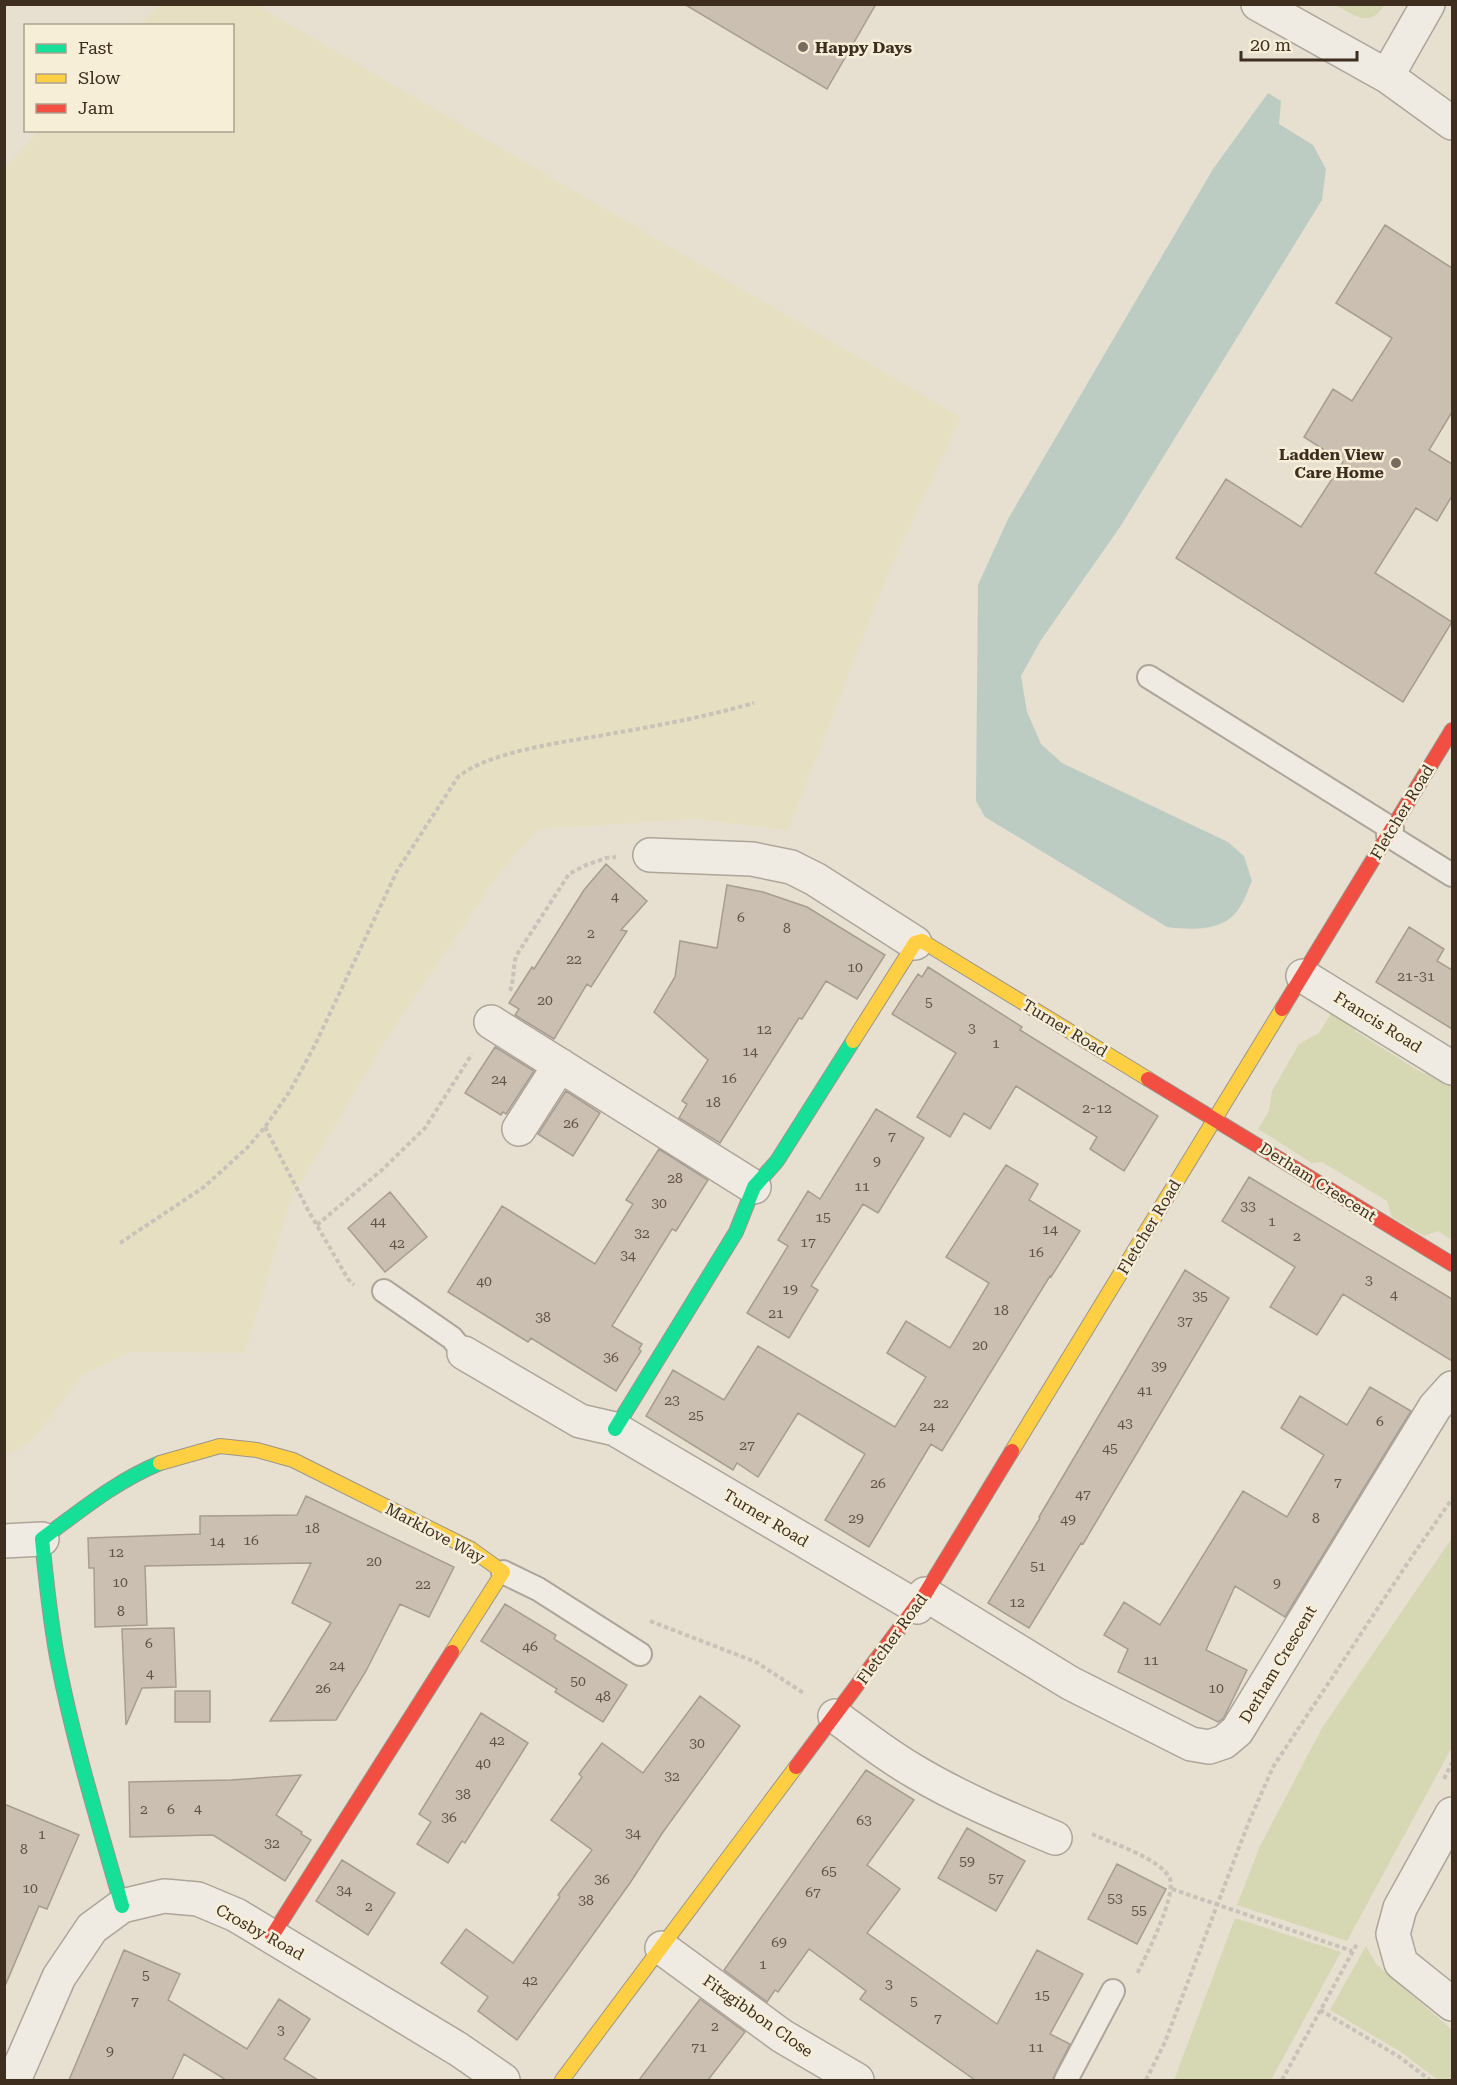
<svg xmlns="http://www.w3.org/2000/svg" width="1457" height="2085" font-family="'Roboto Serif',serif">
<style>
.farmland{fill:#e6dfc2}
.green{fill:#d6d7b3}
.water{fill:#bcccc2}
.building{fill:#cbbfb2;stroke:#a89c90;stroke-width:1.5}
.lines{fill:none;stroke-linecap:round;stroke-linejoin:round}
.lane-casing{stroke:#ada599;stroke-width:26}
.street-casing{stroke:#ada599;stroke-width:36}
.fast-casing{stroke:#9c958a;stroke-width:16}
.slow-casing{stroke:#9c958a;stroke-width:16}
.jam-casing{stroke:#9c958a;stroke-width:16}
.path{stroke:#c8c2b9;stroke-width:4;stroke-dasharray:4.5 3;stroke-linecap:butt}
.lane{stroke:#efebe3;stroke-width:22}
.street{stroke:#efebe3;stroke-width:33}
.fast{stroke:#16e098;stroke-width:14}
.slow{stroke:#ffcf43;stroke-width:14}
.jam{stroke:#f24e42;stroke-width:14}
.poi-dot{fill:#786c5e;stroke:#f7eed8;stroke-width:2}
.labels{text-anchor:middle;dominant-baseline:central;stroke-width:5;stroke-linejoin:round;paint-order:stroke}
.number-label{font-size:14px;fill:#605244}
.poi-label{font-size:16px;font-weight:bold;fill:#3d2e20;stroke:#f7eed8;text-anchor:start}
.street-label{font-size:16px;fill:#3d2e20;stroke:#f7eed8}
</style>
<rect width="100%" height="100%" fill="#e7e0d1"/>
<!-- farmland -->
<path class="farmland" d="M 160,4 L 257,5 L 961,417 L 887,576 L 788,831 L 699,819 L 539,829 L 501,871 L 389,1035 L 290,1201 L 245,1353 L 132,1352 L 83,1375 L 30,1443 L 5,1457 L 5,167 L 39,131 L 232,130 L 232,26 L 140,25 Z"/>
<!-- green -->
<path class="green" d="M 1335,5 L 1384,5 C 1370,29 1354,15 1335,5 Z
M 1337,1004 L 1358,1018 L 1355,1031 L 1424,1074 L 1429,1070 L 1452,1085 L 1452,1240 L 1438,1231 L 1424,1236 L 1392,1217 L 1387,1201 L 1322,1162 L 1312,1163 L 1258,1129 L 1269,1111 L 1272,1091 L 1299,1044 L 1319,1033 Z
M 1452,1538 L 1452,1747 L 1347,1941 L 1237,1905 L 1260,1846 L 1322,1728 Z
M 1235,1918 L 1341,1952 L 1271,2080 L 1174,2080 Z
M 1366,1946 L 1376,1964 L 1452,2030 L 1452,2080 L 1438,2080 L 1401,2052 L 1330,2010 Z"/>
<!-- water -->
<path class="water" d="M 1268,93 L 1281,101 L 1279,124 L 1313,145 L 1326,169 L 1322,200 L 1120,527 L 1041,640 L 1021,676 L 1027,712 L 1041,744 L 1062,763 L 1228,842 L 1244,856 L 1252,881 C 1248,890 1245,899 1240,907 C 1225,932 1192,930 1167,927 L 985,817 L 976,801 L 978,585 L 1008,519 L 1213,169 Z"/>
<!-- building -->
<path class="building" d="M 684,4 L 876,4 L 827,89 Z
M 1385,225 L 1452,268 L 1452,412 L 1429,450 L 1452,464 L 1452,496 L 1437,521 L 1416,508 L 1375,573 L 1452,622 L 1403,702 L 1176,558 L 1226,479 L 1301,527 L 1343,462 L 1304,437 L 1333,389 L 1352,401 L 1392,338 L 1336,303 Z
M 606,864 L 647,901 L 621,930 L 627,931 L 591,987 L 587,984 L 554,1039 L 515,1015 L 519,1009 L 509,1003 L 532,967 L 534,969 L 584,890 Z
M 727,885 L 763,892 L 807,907 L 885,955 L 857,999 L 826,981 L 802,1019 L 799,1018 L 720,1143 L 679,1118 L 687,1104 L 682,1101 L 708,1060 L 654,1012 L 675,977 L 680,941 L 717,948 Z
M 1409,927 L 1444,949 L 1437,961 L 1452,970 L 1452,1029 L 1376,982 Z
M 928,967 L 1022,1027 L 1020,1030 L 1158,1116 L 1124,1171 L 1090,1149 L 1097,1137 L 1016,1086 L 990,1129 L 964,1113 L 950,1137 L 917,1117 L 956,1053 L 892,1014 L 918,974 L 922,977 Z
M 495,1047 L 534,1071 L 506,1114 L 503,1112 L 501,1115 L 465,1093 Z
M 566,1091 L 600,1113 L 573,1156 L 538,1134 Z
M 876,1109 L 924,1138 L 878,1213 L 863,1204 L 811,1286 L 818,1290 L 789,1338 L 747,1313 L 788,1246 L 778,1240 L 808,1191 L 820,1199 Z
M 659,1149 L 708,1180 L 676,1231 L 672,1229 L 612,1326 L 642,1344 L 639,1349 L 641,1351 L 616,1391 L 531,1338 L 528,1342 L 448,1292 L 502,1206 L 595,1264 L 633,1204 L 626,1200 Z
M 1006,1165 L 1038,1184 L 1029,1200 L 1080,1231 L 1051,1277 L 1050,1276 L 942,1451 L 931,1444 L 869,1547 L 825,1520 L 865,1454 L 798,1413 L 758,1477 L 737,1463 L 733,1470 L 646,1416 L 673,1370 L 724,1400 L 758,1346 L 895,1427 L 926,1377 L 887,1353 L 906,1321 L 950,1348 L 989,1283 L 946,1257 Z
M 1249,1177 L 1452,1299 L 1452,1361 L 1343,1294 L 1317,1335 L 1270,1307 L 1295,1267 L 1222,1221 Z
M 390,1192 L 427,1237 L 385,1272 L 348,1228 Z
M 1185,1270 L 1229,1298 L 1083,1544 L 1081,1543 L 1029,1628 L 988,1603 L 1040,1518 L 1039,1517 Z
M 1370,1387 L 1411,1411 L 1285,1617 L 1235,1586 L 1206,1650 L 1247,1670 L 1223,1719 L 1218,1722 L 1118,1672 L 1128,1649 L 1104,1635 L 1124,1602 L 1160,1625 L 1243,1491 L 1287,1517 L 1324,1455 L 1281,1428 L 1300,1396 L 1347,1425 Z
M 306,1496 L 454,1567 L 429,1617 L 400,1604 L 366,1671 L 336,1720 L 270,1721 L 331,1623 L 292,1603 L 311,1563 L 145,1566 L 147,1625 L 95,1627 L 94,1568 L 89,1568 L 88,1538 L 200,1534 L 200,1516 L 297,1515 Z
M 505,1604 L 556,1635 L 554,1639 L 627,1685 L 603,1722 L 555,1692 L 557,1689 L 481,1641 Z
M 174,1628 L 176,1687 L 142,1688 L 126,1725 L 122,1629 Z
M 175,1691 L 210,1691 L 210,1722 L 175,1722 Z
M 700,1696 L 740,1726 L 663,1832 L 630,1883 L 517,2040 L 478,2011 L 488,1997 L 441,1963 L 466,1929 L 513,1963 L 560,1897 L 558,1895 L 592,1850 L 551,1820 L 582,1777 L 579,1774 L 602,1743 L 643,1773 Z
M 481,1713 L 528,1743 L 465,1843 L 462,1841 L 448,1863 L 417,1844 L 431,1822 L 419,1814 Z
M 866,1770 L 914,1800 L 867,1865 L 900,1889 L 867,1933 L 997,2024 L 1037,1950 L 1083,1974 L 1050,2034 L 1070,2044 L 1052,2080 L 975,2080 L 860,1999 L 866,1991 L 809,1949 L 778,1992 L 775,1990 L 767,2002 L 724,1970 Z
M 301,1775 L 276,1815 L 302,1832 L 301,1834 L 311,1840 L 285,1881 L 213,1835 L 130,1837 L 129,1782 L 231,1780 Z
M 4,1804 L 79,1835 L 47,1909 L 39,1906 L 5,1986 Z
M 967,1828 L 1025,1861 L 996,1911 L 938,1878 Z
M 342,1860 L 395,1893 L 368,1935 L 316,1901 Z
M 1117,1864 L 1166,1889 L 1137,1944 L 1088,1919 Z
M 124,1950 L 180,1974 L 168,2000 L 247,2049 L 279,1999 L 310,2019 L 284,2059 L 318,2080 L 226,2080 L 184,2054 L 172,2080 L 69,2080 Z
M 700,1999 L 745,2032 L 708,2080 L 639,2080 Z"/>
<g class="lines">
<!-- lane casing -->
<g class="lane-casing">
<path id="lane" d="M 1149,677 L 1392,829
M 1388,835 L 1452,875
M 384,1291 L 452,1338 L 464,1353
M 503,1572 L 538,1589 L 640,1654
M 1066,2080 L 1113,1991"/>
</g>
<!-- street casing -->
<g class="street-casing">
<path id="street" d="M 1258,4 L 1387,76 L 1452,123
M 1387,76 L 1428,4
M 650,855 L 752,859 L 791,867 L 815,879 L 915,943
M 1303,976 L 1452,1068
M 491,1022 L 754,1187
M 519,1129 L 560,1065
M 464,1353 L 580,1421 L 615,1429 L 917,1607
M 4,1541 L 42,1539
M 925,1594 L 1070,1683 L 1191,1744 L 1209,1747 L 1224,1742 L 1237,1731 L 1435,1407 L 1452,1388
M 835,1716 C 861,1735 886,1755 914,1771 C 959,1798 1007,1818 1055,1838
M 1452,1814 L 1400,1908 L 1393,1934 L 1401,1963 L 1452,2004
M 662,1948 L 782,2036 L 857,2080
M 14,2080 L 59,1977 L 92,1928 L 122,1906 L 164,1896 L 198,1899 L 236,1915 L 458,2049 L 503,2080"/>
</g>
<!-- fast casing -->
<g class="fast-casing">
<path id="fast" d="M 615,1429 L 736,1232 L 754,1187 L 777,1161 L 853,1041
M 122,1906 C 99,1825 74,1744 58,1662 C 50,1621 46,1580 42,1539 C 80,1511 116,1481 160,1463"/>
</g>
<!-- slow casing -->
<g class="slow-casing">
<path id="slow" d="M 853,1041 L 915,943 L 922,941 L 1148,1079
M 1012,1451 L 1282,1009
M 160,1463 L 220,1446 L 257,1450 L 293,1460 L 471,1549 L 503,1572 L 452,1652
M 562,2080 L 796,1767"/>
</g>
<!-- jam casing -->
<g class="jam-casing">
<path id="jam" d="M 1282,1009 L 1452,730
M 1148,1079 L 1452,1264
M 796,1767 L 925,1594 L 1012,1451
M 272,1936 L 452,1652"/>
</g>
<!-- path -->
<path class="path" d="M 510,991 C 514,980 513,968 516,956 L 569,874 L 586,865 L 606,858 L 616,857
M 265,1127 L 308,1210 L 348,1279 L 354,1285
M 317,1225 L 383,1169 L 425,1128 L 472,1054
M 120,1243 L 204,1187 L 247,1148 L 265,1127 L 290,1091 L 315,1045 L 397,871 L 458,777 C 490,750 573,741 615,733 C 662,725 708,716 754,703
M 650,1621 L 756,1662 L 805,1694
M 1444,1779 L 1452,1763
M 1092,1834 C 1111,1843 1162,1859 1170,1879 C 1176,1897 1146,1956 1137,1974
M 1172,1889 L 1352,1951
M 1320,2010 L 1398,2056 L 1430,2080
M 1146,2080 L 1165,2042 L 1248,1824 L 1273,1767 L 1413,1555 L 1452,1499
M 1282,2080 L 1358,1942"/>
<!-- lane -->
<use href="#lane" class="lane"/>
<!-- street -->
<use href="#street" class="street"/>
<!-- fast -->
<use href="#fast" class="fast"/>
<!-- slow -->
<use href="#slow" class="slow"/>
<!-- jam -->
<use href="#jam" class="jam"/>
</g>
<!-- markers -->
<g class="poi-dot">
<circle cx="803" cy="47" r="6"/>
<circle cx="1396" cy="463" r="6"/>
</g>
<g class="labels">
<!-- number labels -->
<g class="number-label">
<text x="615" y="896">4</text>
<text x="741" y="917">6</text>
<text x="787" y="928">8</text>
<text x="591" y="933">2</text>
<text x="574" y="959">22</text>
<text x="855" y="967">10</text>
<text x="1416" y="976">21-31</text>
<text x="545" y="1000">20</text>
<text x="929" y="1002">5</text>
<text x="972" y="1028">3</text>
<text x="764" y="1029">12</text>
<text x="996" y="1043">1</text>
<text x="750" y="1051">14</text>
<text x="729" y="1078">16</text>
<text x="499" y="1079">24</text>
<text x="713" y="1102">18</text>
<text x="1097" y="1108">2-12</text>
<text x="571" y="1123">26</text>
<text x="892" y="1136">7</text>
<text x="877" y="1161">9</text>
<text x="675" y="1178">28</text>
<text x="862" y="1186">11</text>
<text x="659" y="1203">30</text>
<text x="1248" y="1206">33</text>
<text x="823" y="1217">15</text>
<text x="378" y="1221">44</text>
<text x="1272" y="1221">1</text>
<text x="1050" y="1229">14</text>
<text x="642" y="1233">32</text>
<text x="1297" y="1236">2</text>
<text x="808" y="1242">17</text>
<text x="397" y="1243">42</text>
<text x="1036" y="1252">16</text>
<text x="628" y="1255">34</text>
<text x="1369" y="1280">3</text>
<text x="484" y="1281">40</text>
<text x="790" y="1289">19</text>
<text x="1394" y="1294">4</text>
<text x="1200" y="1296">35</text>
<text x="1001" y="1310">18</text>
<text x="776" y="1313">21</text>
<text x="543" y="1317">38</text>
<text x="1185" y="1321">37</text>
<text x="980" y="1345">20</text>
<text x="611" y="1357">36</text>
<text x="1159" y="1366">39</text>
<text x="1145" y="1390">41</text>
<text x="672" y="1400">23</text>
<text x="941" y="1403">22</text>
<text x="696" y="1415">25</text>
<text x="1380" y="1421">6</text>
<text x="1125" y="1423">43</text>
<text x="927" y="1426">24</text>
<text x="747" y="1445">27</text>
<text x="1110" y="1448">45</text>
<text x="1338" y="1482">7</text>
<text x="878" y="1483">26</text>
<text x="1083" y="1494">47</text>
<text x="856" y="1518">29</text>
<text x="1316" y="1518">8</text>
<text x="1068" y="1519">49</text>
<text x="312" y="1528">18</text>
<text x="251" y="1540">16</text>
<text x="217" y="1541">14</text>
<text x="116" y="1552">12</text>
<text x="374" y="1561">20</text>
<text x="1038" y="1566">51</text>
<text x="120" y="1582">10</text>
<text x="1277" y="1583">9</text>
<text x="423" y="1584">22</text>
<text x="1017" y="1602">12</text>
<text x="121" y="1611">8</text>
<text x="149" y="1643">6</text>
<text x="530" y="1646">46</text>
<text x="1151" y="1660">11</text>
<text x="337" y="1665">24</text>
<text x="150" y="1673">4</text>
<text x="578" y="1681">50</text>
<text x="323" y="1688">26</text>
<text x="1216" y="1688">10</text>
<text x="603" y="1696">48</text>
<text x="497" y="1740">42</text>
<text x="697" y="1743">30</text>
<text x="483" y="1763">40</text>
<text x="672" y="1776">32</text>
<text x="463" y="1794">38</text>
<text x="198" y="1808">4</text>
<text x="144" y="1809">2</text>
<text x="171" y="1809">6</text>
<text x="449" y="1817">36</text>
<text x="864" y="1820">63</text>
<text x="633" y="1833">34</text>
<text x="42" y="1834">1</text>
<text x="272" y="1843">32</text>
<text x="24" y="1849">8</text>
<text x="967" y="1861">59</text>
<text x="829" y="1871">65</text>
<text x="996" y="1878">57</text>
<text x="602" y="1879">36</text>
<text x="30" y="1888">10</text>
<text x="344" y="1890">34</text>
<text x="813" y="1892">67</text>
<text x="1115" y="1898">53</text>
<text x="586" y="1900">38</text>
<text x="369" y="1906">2</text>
<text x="1139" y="1910">55</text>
<text x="779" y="1942">69</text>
<text x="763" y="1964">1</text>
<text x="146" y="1975">5</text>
<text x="530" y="1980">42</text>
<text x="889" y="1984">3</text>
<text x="1042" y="1995">15</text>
<text x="135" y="2001">7</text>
<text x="914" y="2001">5</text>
<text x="938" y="2018">7</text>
<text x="715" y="2026">2</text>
<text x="281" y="2030">3</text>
<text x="699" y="2047">71</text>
<text x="1036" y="2047">11</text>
<text x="110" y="2051">9</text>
</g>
<!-- poi labels -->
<g class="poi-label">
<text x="815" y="47">Happy Days</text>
<text x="1384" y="454" text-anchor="end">Ladden View<tspan x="1384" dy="18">Care Home</tspan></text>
</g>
<!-- street labels -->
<g class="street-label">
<text transform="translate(1402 812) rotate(-59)">Fletcher Road</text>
<text transform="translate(1378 1022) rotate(32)">Francis Road</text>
<text transform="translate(1065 1028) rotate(31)">Turner Road</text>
<text transform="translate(1318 1182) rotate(32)">Derham Crescent</text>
<text transform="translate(1149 1227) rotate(-59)">Fletcher Road</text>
<text transform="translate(766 1518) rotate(31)">Turner Road</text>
<text transform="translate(435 1533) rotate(28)">Marklove Way</text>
<text transform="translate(892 1639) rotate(-54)">Fletcher Road</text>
<text transform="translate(1278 1664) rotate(-59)">Derham Crescent</text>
<text transform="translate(260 1932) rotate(29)">Crosby Road</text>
<text transform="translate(758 2016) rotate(35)">Fitzgibbon Close</text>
</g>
</g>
<!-- border -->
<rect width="1457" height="2085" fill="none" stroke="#3d2e20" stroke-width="12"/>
<!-- legend -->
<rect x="24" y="24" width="210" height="108" fill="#f7eed8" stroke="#ada18e" stroke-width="1.5"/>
<rect x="36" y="44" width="30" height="9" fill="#16e098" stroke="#ada18e" stroke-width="1.5"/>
<text x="78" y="54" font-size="18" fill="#3d2e20">Fast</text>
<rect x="36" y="74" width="30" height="9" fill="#ffcf43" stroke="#ada18e" stroke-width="1.5"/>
<text x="78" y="84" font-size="18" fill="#3d2e20">Slow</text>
<rect x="36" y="104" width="30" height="9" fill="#f24e42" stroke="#ada18e" stroke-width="1.5"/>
<text x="78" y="114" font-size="18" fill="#3d2e20">Jam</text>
<!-- scale -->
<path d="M1241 51v9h116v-9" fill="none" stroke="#3d2e20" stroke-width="3"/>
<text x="1250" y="51" font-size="18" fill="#3d2e20" stroke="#f7eed8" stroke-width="4.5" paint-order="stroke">20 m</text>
</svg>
